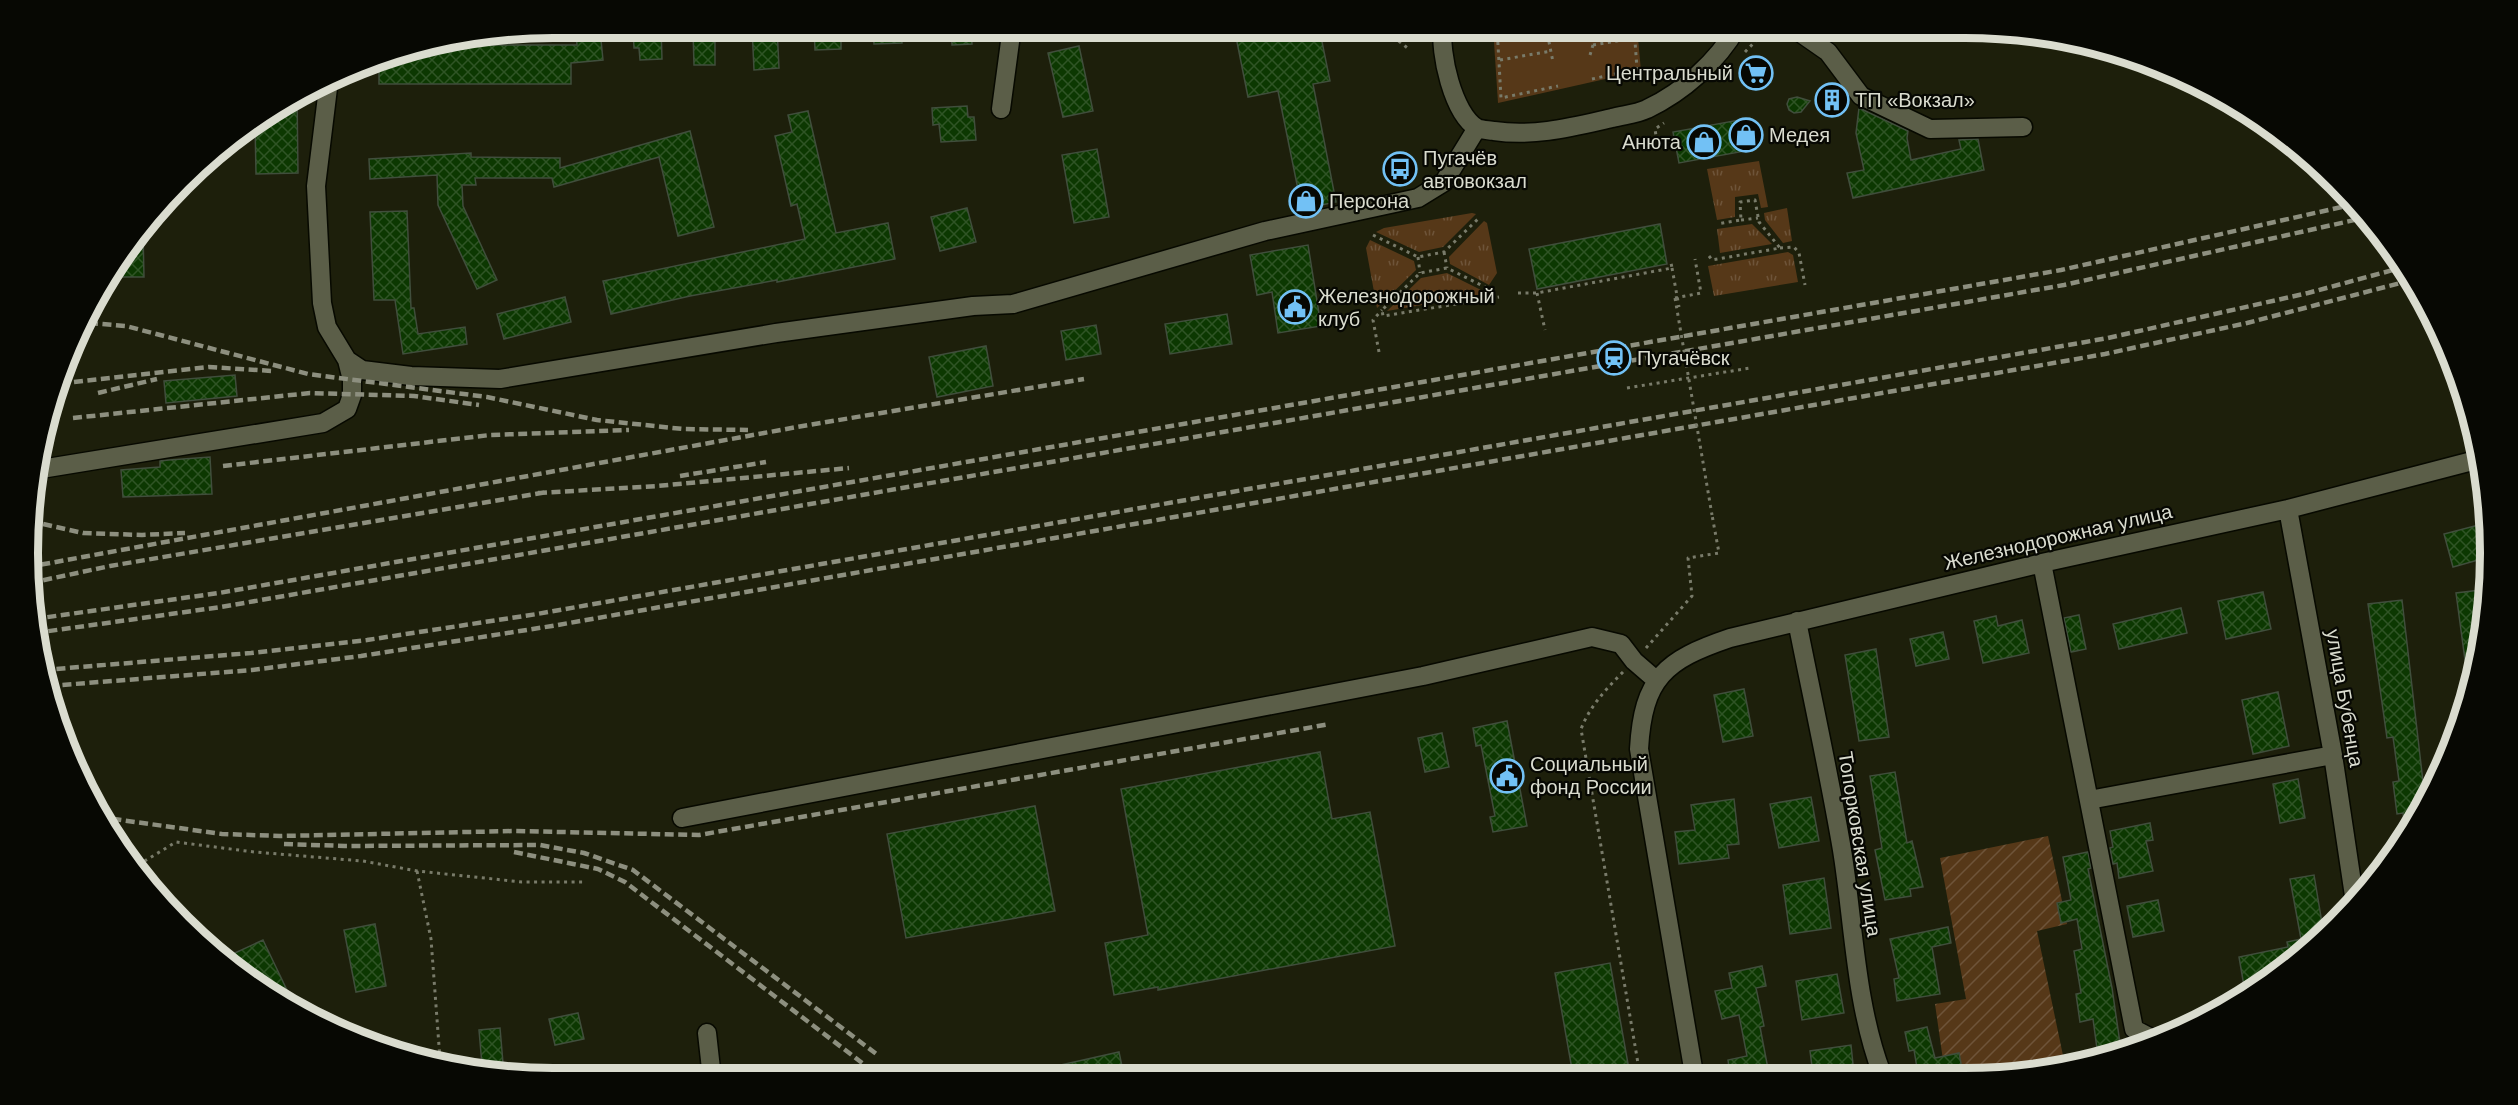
<svg xmlns="http://www.w3.org/2000/svg" width="2518" height="1105" font-family="Arial,sans-serif">
<style>
.grass{fill:url(#grass-tufts)}
.park{fill:#563818}
.garden{fill:url(#garden-furrows)}
.building{fill:url(#building-cross-hatch);stroke:#404e3c;stroke-width:1.5}
.lines{fill:none;stroke-linecap:round;stroke-linejoin:round}
.minor-casing{stroke:#070900;stroke-width:21}
.path{stroke:#797b6a;stroke-width:3;stroke-dasharray:3 4.5;stroke-linecap:butt}
.minor{stroke:#5b5e48;stroke-width:18}
.rail{stroke:#8d8f7f;stroke-width:4.5;stroke-dasharray:9 4.5;stroke-linecap:butt}
.path-bridge{stroke:#797b6a;stroke-width:3;stroke-dasharray:3 4.5;stroke-linecap:butt}
.labels{text-anchor:middle;dominant-baseline:central;stroke-width:4.5;stroke-linejoin:round;paint-order:stroke}
.poi-label{font-size:20px;fill:#dadccf;stroke:#070803;text-anchor:start}
.street-label{font-size:20px;fill:#dadccf;stroke:#070803}
.rim{fill:none;stroke:#dadccf;stroke-width:8}
</style>
<defs>
<pattern id="grass-tufts" width="24" height="20" patternUnits="userSpaceOnUse" patternTransform="scale(1.5)"><rect width="24" height="20" fill="#563818"/><path d="M3 7l-1-3M5 7V3M7 7l1-3M15 17l-1-3M17 17v-4M19 17l1-3" fill="none" stroke="#6e5439"/></pattern>
<pattern id="garden-furrows" width="10" height="10" patternUnits="userSpaceOnUse" patternTransform="scale(1.5)"><rect width="10" height="10" fill="#563818"/><path d="M-1 1l2-2M0 10L10 0M9 11l2-2" fill="none" stroke="#6e5439"/></pattern>
<pattern id="building-cross-hatch" width="8" height="8" patternUnits="userSpaceOnUse" patternTransform="scale(1.5)"><rect width="8" height="8" fill="#0c3801"/><path d="M0 0l8 8M0 8l8-8" fill="none" stroke="#2f5425"/></pattern>
</defs>
<rect width="100%" height="100%" fill="#1d1f0b"/>
<!-- grass -->
<path class="grass" d="M 1759,161 L 1768,207 L 1761,208 L 1758,194 L 1735,197 L 1735,217 L 1717,220 L 1707,169 Z
M 1787,208 L 1792,241 L 1783,243 L 1765,220 L 1764,213 Z
M 1472,213 L 1476,214 L 1443,247 L 1419,252 L 1376,232 L 1384,228 Z
M 1484,221 L 1487,223 L 1497,273 L 1489,285 L 1450,264 L 1449,257 Z
M 1752,224 L 1772,244 L 1720,253 L 1717,229 Z
M 1370,240 L 1414,261 L 1416,270 L 1377,308 L 1366,248 Z
M 1788,252 L 1793,255 L 1798,282 L 1714,296 L 1708,266 Z
M 1447,273 L 1483,291 L 1481,295 L 1387,311 L 1421,278 Z"/>
<!-- park -->
<path class="park" d="M 1493,27 L 1637,27 L 1641,71 L 1498,103 Z"/>
<!-- garden -->
<path class="garden" d="M 2048,836 L 2067,924 L 2037,931 L 2065,1065 L 2034,1073 L 1945,1074 L 1935,1004 L 1966,999 L 1940,858 Z"/>
<!-- building -->
<path class="building" d="M 752,27 L 777,27 L 779,68 L 754,70 Z
M 814,27 L 841,27 L 841,49 L 815,50 Z
M 873,27 L 901,27 L 902,43 L 874,44 Z
M 951,27 L 971,27 L 972,44 L 952,45 Z
M 1234,27 L 1319,27 L 1330,81 L 1313,84 L 1336,202 L 1302,209 L 1278,91 L 1248,97 Z
M 661,28 L 662,59 L 640,60 L 639,48 L 634,48 L 633,30 Z
M 600,30 L 603,60 L 571,63 L 571,84 L 379,84 L 379,57 L 383,55 L 442,45 L 577,45 L 576,32 Z
M 693,31 L 715,31 L 715,65 L 694,65 Z
M 1079,46 L 1093,111 L 1063,117 L 1048,53 Z
M 1771,64 L 1771,82 L 1747,83 L 1742,77 L 1741,65 Z
M 1840,91 L 1840,106 L 1823,107 L 1822,92 Z
M 297,94 L 298,173 L 256,174 L 255,122 Z
M 1797,97 L 1810,101 L 1801,112 L 1794,113 L 1789,110 L 1787,104 L 1789,99 Z
M 967,106 L 968,117 L 974,117 L 976,140 L 941,142 L 939,124 L 933,125 L 932,108 Z
M 1859,108 L 1908,131 L 1907,138 L 1911,160 L 1961,149 L 1959,140 L 1978,139 L 1984,170 L 1853,198 L 1847,173 L 1864,170 L 1856,133 Z
M 808,111 L 836,233 L 888,223 L 895,259 L 777,282 L 777,280 L 690,296 L 611,314 L 603,281 L 805,239 L 797,204 L 791,206 L 775,136 L 792,132 L 788,115 Z
M 1750,118 L 1756,149 L 1679,163 L 1673,132 Z
M 690,131 L 714,227 L 678,236 L 659,157 L 554,187 L 552,178 L 475,178 L 476,185 L 462,185 L 463,206 L 497,280 L 477,289 L 438,205 L 437,175 L 370,179 L 369,159 L 471,153 L 471,157 L 560,158 L 560,168 Z
M 1097,149 L 1109,217 L 1074,223 L 1062,155 Z
M 1406,153 L 1411,182 L 1394,185 L 1388,157 Z
M 967,208 L 976,242 L 940,251 L 931,217 Z
M 407,211 L 411,308 L 414,308 L 418,334 L 465,327 L 467,344 L 403,354 L 395,300 L 374,300 L 370,212 Z
M 1660,224 L 1667,264 L 1537,289 L 1529,249 Z
M 143,234 L 144,277 L 107,277 Z
M 1308,245 L 1321,326 L 1278,333 L 1272,292 L 1257,295 L 1250,255 Z
M 565,297 L 571,322 L 504,339 L 497,314 Z
M 1227,314 L 1232,344 L 1170,354 L 1165,324 Z
M 1096,325 L 1101,354 L 1066,360 L 1061,331 Z
M 986,346 L 993,386 L 937,397 L 929,357 Z
M 235,375 L 237,396 L 166,403 L 164,381 Z
M 210,457 L 212,494 L 123,497 L 121,470 L 160,467 L 160,461 L 169,460 Z
M 2490,522 L 2489,557 L 2453,567 L 2444,534 Z
M 2488,589 L 2486,621 L 2469,690 L 2456,593 Z
M 2263,592 L 2271,629 L 2226,639 L 2218,601 Z
M 2402,600 L 2425,799 L 2406,837 L 2403,813 L 2397,814 L 2393,782 L 2399,781 L 2393,737 L 2387,738 L 2368,604 Z
M 2181,608 L 2187,633 L 2119,649 L 2113,624 Z
M 2079,615 L 2086,649 L 2071,652 L 2064,618 Z
M 1996,616 L 1998,626 L 2022,620 L 2029,653 L 1983,663 L 1974,621 Z
M 1943,632 L 1949,659 L 1916,666 L 1910,639 Z
M 1876,649 L 1889,737 L 1859,741 L 1845,655 Z
M 1744,689 L 1753,736 L 1723,742 L 1714,695 Z
M 2278,692 L 2289,746 L 2253,754 L 2242,700 Z
M 1507,721 L 1527,826 L 1493,832 L 1490,817 L 1495,816 L 1481,745 L 1476,746 L 1473,728 Z
M 1442,733 L 1449,767 L 1425,772 L 1418,738 Z
M 1320,752 L 1332,819 L 1370,812 L 1395,946 L 1158,990 L 1158,987 L 1114,995 L 1105,943 L 1148,935 L 1121,789 Z
M 1895,772 L 1907,843 L 1912,841 L 1923,887 L 1910,889 L 1911,896 L 1885,900 L 1875,850 L 1882,848 L 1870,776 Z
M 2298,779 L 2305,818 L 2280,823 L 2273,784 Z
M 1811,797 L 1819,841 L 1779,848 L 1770,804 Z
M 1734,799 L 1739,844 L 1727,845 L 1729,858 L 1679,864 L 1675,832 L 1695,830 L 1691,805 Z
M 1035,806 L 1055,911 L 906,938 L 887,834 Z
M 2150,823 L 2153,840 L 2146,841 L 2153,871 L 2119,878 L 2117,863 L 2113,864 L 2110,848 L 2113,847 L 2110,831 Z
M 2088,852 L 2091,868 L 2088,869 L 2112,988 L 2121,1050 L 2098,1056 L 2093,1019 L 2080,1022 L 2076,994 L 2081,993 L 2074,951 L 2082,949 L 2077,919 L 2061,923 L 2057,903 L 2071,900 L 2063,857 Z
M 2314,875 L 2323,929 L 2286,969 L 2245,992 L 2239,957 L 2288,947 L 2287,942 L 2301,939 L 2290,879 Z
M 1824,878 L 1831,928 L 1790,934 L 1783,885 Z
M 2158,900 L 2164,931 L 2133,937 L 2127,906 Z
M 375,924 L 386,986 L 356,992 L 344,930 Z
M 1948,927 L 1951,943 L 1932,947 L 1940,994 L 1897,1001 L 1894,979 L 1899,978 L 1890,939 Z
M 263,940 L 297,1011 L 222,959 Z
M 1610,963 L 1630,1075 L 1573,1075 L 1555,973 Z
M 1762,966 L 1766,986 L 1756,988 L 1764,1026 L 1760,1027 L 1769,1074 L 1730,1074 L 1728,1060 L 1747,1056 L 1739,1015 L 1722,1019 L 1715,991 L 1732,988 L 1729,973 Z
M 1837,974 L 1844,1013 L 1802,1020 L 1796,981 Z
M 578,1013 L 584,1039 L 555,1045 L 549,1019 Z
M 1927,1027 L 1935,1058 L 1959,1053 L 1963,1074 L 1918,1074 L 1914,1050 L 1909,1051 L 1905,1032 Z
M 500,1028 L 503,1063 L 482,1065 L 479,1030 Z
M 1851,1045 L 1854,1074 L 1813,1074 L 1810,1051 Z
M 1119,1052 L 1124,1076 L 1039,1077 L 1038,1070 Z"/>
<g class="lines">
<!-- minor casing -->
<g class="minor-casing">
<path id="minor" d="M 1443,27 C 1439,52 1453,114 1477,128 C 1481,130 1489,130 1494,131 C 1535,137 1572,127 1612,118 C 1623,115 1637,114 1647,109 C 1683,92 1718,61 1737,27
M 1792,27 L 1828,52 L 1861,96 L 1930,129 L 2023,127
M 1001,109 L 1012,27
M 347,360 L 362,370 L 411,376 L 500,379 L 776,333 L 973,306 L 1013,304 L 1265,231 L 1418,198 L 1444,182 L 1477,128
M 35,470 L 323,423 L 347,409 L 352,395 L 352,380 L 347,360 L 327,327 L 322,303 L 316,186 L 329,80
M 2288,509 L 2333,755 L 2354,896
M 2042,563 L 2134,1029 L 2157,1041
M 1797,621 C 1812,697 1829,773 1842,850 C 1854,924 1855,1003 1882,1074
M 2089,800 L 2333,755
M 682,818 L 1423,676 L 1592,637 L 1621,644 L 1634,661 L 1656,680
M 707,1033 L 712,1078
M 1694,1074 L 1639,749 C 1643,678 1665,660 1730,638 L 2042,563 L 2288,509 L 2480,459"/>
</g>
<!-- path -->
<path class="path" d="M 1381,27 L 1410,50
M 1497,27 L 1501,98 L 1558,86
M 1549,27 L 1547,32 L 1553,62
M 1498,40 L 1547,32
M 1593,45 L 1635,38
M 1745,52 L 1769,27
M 1590,55 L 1593,45 L 1591,27
M 1500,60 L 1551,51
M 1592,79 L 1637,69 L 1634,27
M 1658,149 L 1655,129 L 1664,123
M 1741,220 L 1758,218
M 1373,235 L 1418,257 L 1444,252 L 1480,217
M 1780,248 L 1794,247 L 1799,253 L 1805,285
M 1444,252 L 1447,268
M 1709,256 L 1712,260 L 1780,248 L 1759,222 L 1755,200 L 1740,202 L 1741,220 L 1717,224
M 1418,257 L 1420,273
M 1672,268 L 1679,307
M 1487,288 L 1447,268 L 1420,273 L 1382,310 L 1383,316 L 1499,297
M 1518,293 L 1537,293 L 1672,268 L 1671,263
M 1537,293 L 1545,330
M 1675,298 L 1701,293 L 1695,259
M 1379,352 L 1373,320 L 1382,310
M 1627,388 L 1750,368
M 1646,648 L 1692,596 L 1688,558 L 1719,553 L 1712,515
M 1623,672 C 1606,689 1590,706 1581,729 L 1640,1075
M 138,865 L 176,842 L 254,852 L 363,861 L 417,871 L 522,882 L 585,882
M 417,871 L 431,939 L 440,1059"/>
<!-- minor -->
<use href="#minor" class="minor"/>
<!-- rail -->
<path class="rail" d="M 89,323 L 126,326 L 308,374 L 487,397 L 597,420 L 683,429 L 748,430
M 74,382 L 209,367 L 272,371
M 98,393 L 157,379
M 73,418 L 310,393 L 414,396 L 479,405
M 223,466 L 490,435 L 629,430
M 680,476 L 766,462
M 538,493 L 657,486 L 849,468
M 30,521 L 83,533 L 142,535 L 185,533
M 28,567 L 797,427 L 1084,379
M 30,583 L 110,566 L 547,492
M 34,619 L 219,593 L 2061,270 L 2355,204
M 35,633 L 221,607 L 2064,285 L 2368,217
M 43,670 L 251,653 L 367,640 L 537,614 L 2108,338 L 2308,293 L 2404,267
M 49,686 L 252,670 L 361,656 L 552,626 L 2105,354 L 2247,323 L 2412,280
M 99,817 L 222,834 L 280,836 L 515,831 L 699,835 L 1330,724
M 284,844 L 345,846 L 540,845 L 584,853 L 633,870 L 879,1056
M 514,852 L 598,869 L 625,882 L 874,1072"/>
<!-- path-bridge -->
<path class="path-bridge" d="M 1675,298 L 1712,515"/>
</g>
<!-- icons -->
<defs>
<g id="supermarket-ring" transform="scale(1.725)"><circle r="9.5" fill="#070803" stroke="#72c1f5" stroke-width="1.5"/><path d="M-6-5.5h2.5l.6 2H6L4.5 2H-2.5L-4.4-4H-6ZM-1.5 3.2a1.3 1.3 0 1 0 .1 0ZM3 3.2a1.3 1.3 0 1 0 .1 0Z" fill="#72c1f5"/></g>
<g id="building-ring" transform="scale(1.725)"><circle r="9.5" fill="#070803" stroke="#72c1f5" stroke-width="1.5"/><path d="M-4-6H4V6H1V3H-1V6H-4ZM-2.5-4.3h1.7v1.8h-1.7ZM.8-4.3h1.7v1.8H.8ZM-2.5-1h1.7V.8h-1.7ZM.8-1h1.7V.8H.8Z" fill="#72c1f5"/></g>
<g id="shop-ring" transform="scale(1.725)"><circle r="9.5" fill="#070803" stroke="#72c1f5" stroke-width="1.5"/><path d="M-5-2.5h2.3a2.7 3.5 0 0 1 5.4 0H5L5.5 6h-11ZM-1.5-2.5h3a1.5 2.3 0 0 0-3 0Z" fill="#72c1f5"/></g>
<g id="bus-ring" transform="scale(1.725)"><circle r="9.5" fill="#070803" stroke="#72c1f5" stroke-width="1.5"/><path d="M-5-6H5V4H4V6H2V4H-2V6H-4V4H-5ZM-3.5-4V0h7V-4ZM-3.5 1.2v1.5H-2V1.2ZM2 1.2v1.5H3.5V1.2Z" fill="#72c1f5"/></g>
<g id="civic-ring" transform="scale(1.725)"><circle r="9.5" fill="#070803" stroke="#72c1f5" stroke-width="1.5"/><path d="M-.6-6.5H3V-4.5H.6V-3L4-1V1h2V6H-6V1h2V-1L-.6-3ZM-1.2 2.5V6h2.4V2.5Z" fill="#72c1f5"/></g>
<g id="station-ring" transform="scale(1.725)"><circle r="9.5" fill="#070803" stroke="#72c1f5" stroke-width="1.5"/><path d="M-3-6H3Q5-6 5-4V2Q5 4 3 4L4.5 6H3L1.5 4h-3L-3 6H-4.5L-3 4Q-5 4-5 2V-4Q-5-6-3-6ZM-3.5-4v3h7v-3ZM-3.5 1v1.5H-2V1ZM2 1v1.5H3.5V1Z" fill="#72c1f5"/></g>
</defs>
<g fill-rule="evenodd">
<use href="#supermarket-ring" x="1756" y="73"/>
<use href="#building-ring" x="1832" y="100"/>
<use href="#shop-ring" x="1746" y="135"/>
<use href="#shop-ring" x="1704" y="142"/>
<use href="#bus-ring" x="1400" y="169"/>
<use href="#shop-ring" x="1306" y="201"/>
<use href="#civic-ring" x="1295" y="307"/>
<use href="#station-ring" x="1614" y="358"/>
<use href="#civic-ring" x="1507" y="776"/>
</g>
<g class="labels">
<!-- poi labels -->
<g class="poi-label">
<text x="1733" y="73" text-anchor="end">Центральный</text>
<text x="1855" y="100">ТП «Вокзал»</text>
<text x="1769" y="135">Медея</text>
<text x="1681" y="142" text-anchor="end">Анюта</text>
<text x="1423" y="158">Пугачёв<tspan x="1423" dy="23">автовокзал</tspan></text>
<text x="1329" y="201">Персона</text>
<text x="1318" y="296">Железнодорожный<tspan x="1318" dy="23">клуб</tspan></text>
<text x="1637" y="358">Пугачёвск</text>
<text x="1530" y="764">Социальный<tspan x="1530" dy="23">фонд России</tspan></text>
</g>
<!-- street labels -->
<g class="street-label">
<text transform="translate(2058 537) rotate(-13)">Железнодорожная улица</text>
<text transform="translate(2345 698) rotate(80)">улица Бубенца</text>
<text transform="translate(1860 844) rotate(81)">Топорковская улица</text>
</g>
</g>
<!-- crop -->
<path d="M0 0H2518V1105H0ZM553 38H1965A515 515 0 0 1 2480 553V553A515 515 0 0 1 1965 1068H553A515 515 0 0 1 38 553V553A515 515 0 0 1 553 38Z" fill="#070803" fill-rule="evenodd"/>
<path class="rim" d="M553 38H1965A515 515 0 0 1 2480 553V553A515 515 0 0 1 1965 1068H553A515 515 0 0 1 38 553V553A515 515 0 0 1 553 38Z"/>
</svg>
